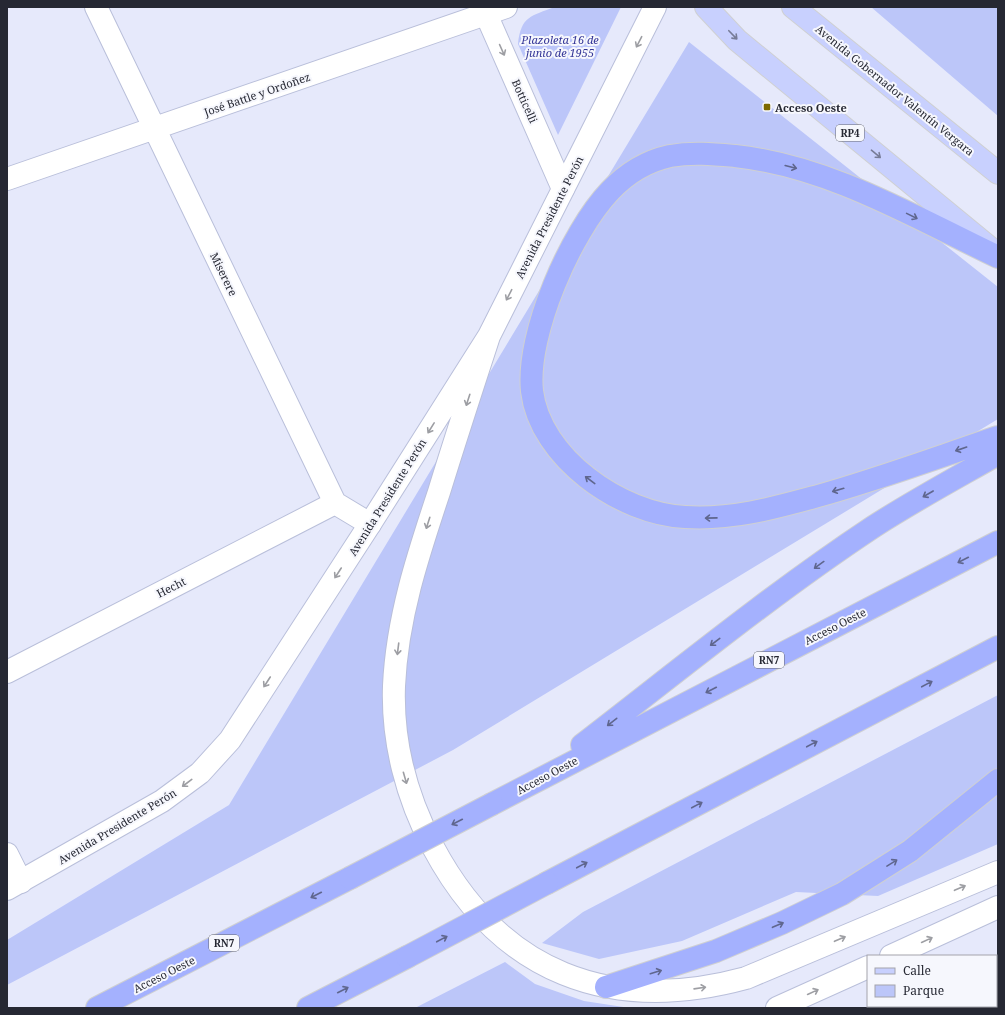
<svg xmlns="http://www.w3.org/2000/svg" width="1005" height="1015" font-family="'Noto Serif',serif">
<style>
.green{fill:#bcc6f9}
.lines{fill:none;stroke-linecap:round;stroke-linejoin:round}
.street-casing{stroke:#b9bfda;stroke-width:24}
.secondary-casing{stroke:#b9bfda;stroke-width:24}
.primary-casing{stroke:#cfd0d2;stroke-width:24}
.highway-casing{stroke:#cfd0d2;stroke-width:24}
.street{stroke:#fff;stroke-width:22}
.secondary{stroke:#fff;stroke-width:22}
.primary{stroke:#c8d0fe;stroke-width:22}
.highway{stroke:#a4b1fe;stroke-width:22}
.highway-bridge-casing{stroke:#cfd0d2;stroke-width:24;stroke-linecap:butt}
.highway-bridge{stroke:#a4b1fe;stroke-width:22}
.oneway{stroke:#777c98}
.oneway2{stroke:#9d9ea3}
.oneway3{stroke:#5f668e}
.poi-dot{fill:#7c6800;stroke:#f6f7fd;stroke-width:1.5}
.labels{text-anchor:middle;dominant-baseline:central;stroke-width:4;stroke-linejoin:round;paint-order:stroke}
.shield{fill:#f6f7fd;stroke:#646670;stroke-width:1}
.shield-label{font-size:10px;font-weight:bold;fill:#262833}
.park-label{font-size:11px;font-style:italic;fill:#343697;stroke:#f6f7fd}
.street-label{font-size:11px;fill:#262833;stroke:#f6f7fd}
.poi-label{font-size:11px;font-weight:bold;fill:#262833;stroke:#f6f7fd;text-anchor:start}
</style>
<rect width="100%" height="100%" fill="#e6e9fb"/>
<!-- green -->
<path class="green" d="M 555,7 L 621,7 L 558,135 L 518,44 C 521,16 531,16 555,7 Z
M 871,7 L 998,7 L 998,116 Z
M 689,42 L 998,287 L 998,419 L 453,750 L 7,985 L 7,940 L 229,805 Z
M 998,695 L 998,844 L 878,896 L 796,892 L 682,941 L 599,959 L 542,943 L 583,912 Z
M 505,962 L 535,984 L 584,1001 L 630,1008 L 415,1008 Z"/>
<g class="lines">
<!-- street casing -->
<g class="street-casing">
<path id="street" d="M 96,7 L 335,503 L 370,524
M 486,14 L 563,189
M 7,179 L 506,7
M 7,672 L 335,503
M 7,854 L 21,882"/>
</g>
<!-- secondary casing -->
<g class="secondary-casing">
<path id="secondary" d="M 489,336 C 472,388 455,440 439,492 C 418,555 397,618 394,686 C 392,742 407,798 433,847 C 500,973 610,1015 746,978 L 998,872
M 7,889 L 162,801 L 200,773 L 230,740 L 370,524 L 489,336 L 655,7
M 891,956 L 998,907
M 777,1008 L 868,967"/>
</g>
<!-- primary casing -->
<g class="primary-casing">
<path id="primary" d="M 706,7 L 737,40 L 990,248
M 793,7 L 998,173"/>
</g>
<!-- highway casing -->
<g class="highway-casing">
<path id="highway" d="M 998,257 C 914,217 829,166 735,156 C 713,154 692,152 670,156 C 647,161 626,174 610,191 C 571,232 526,334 532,391 C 540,458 621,514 685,517 C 732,520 774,508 818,496 C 879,479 938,457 998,437
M 582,745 C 678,671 772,594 873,527 C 913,501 956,478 998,454
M 492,804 L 998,542
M 547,883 L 998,647
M 606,987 L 716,951 L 782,923 L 842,894 L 910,851 L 998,780
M 97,1008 L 350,878
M 308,1008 L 407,957"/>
</g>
<!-- street -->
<use href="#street" class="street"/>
<!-- secondary -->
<use href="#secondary" class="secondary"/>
<!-- primary -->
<use href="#primary" class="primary"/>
<!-- highway -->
<use href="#highway" class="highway"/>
<!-- highway-bridge casing -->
<g class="highway-bridge-casing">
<path id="highway-bridge" d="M 350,878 L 492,804
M 407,957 L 547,883"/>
</g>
<!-- highway-bridge -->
<use href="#highway-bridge" class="highway-bridge"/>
</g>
<!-- one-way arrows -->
<defs><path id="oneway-shaft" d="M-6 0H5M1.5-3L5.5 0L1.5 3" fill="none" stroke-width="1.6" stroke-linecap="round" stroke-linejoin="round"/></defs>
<g class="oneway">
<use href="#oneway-shaft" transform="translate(733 35) rotate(46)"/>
<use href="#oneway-shaft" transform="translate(876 154) rotate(40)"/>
</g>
<g class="oneway2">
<use href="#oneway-shaft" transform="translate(639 42) rotate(117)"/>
<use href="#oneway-shaft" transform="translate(502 50) rotate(66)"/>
<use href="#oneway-shaft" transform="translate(509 295) rotate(117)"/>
<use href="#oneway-shaft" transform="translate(468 400) rotate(108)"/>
<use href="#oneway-shaft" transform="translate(431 428) rotate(122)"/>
<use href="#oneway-shaft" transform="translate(428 523) rotate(108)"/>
<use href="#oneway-shaft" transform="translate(338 573) rotate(123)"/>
<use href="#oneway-shaft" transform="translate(398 649) rotate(97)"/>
<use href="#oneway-shaft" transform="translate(267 682) rotate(123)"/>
<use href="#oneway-shaft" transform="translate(405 778) rotate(74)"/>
<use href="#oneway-shaft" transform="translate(187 783) rotate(143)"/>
<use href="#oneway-shaft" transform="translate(960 888) rotate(-23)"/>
<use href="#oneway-shaft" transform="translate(840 939) rotate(-23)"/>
<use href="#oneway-shaft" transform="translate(927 940) rotate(-25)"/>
<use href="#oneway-shaft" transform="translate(700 988) rotate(-8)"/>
<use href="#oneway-shaft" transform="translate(813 992) rotate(-25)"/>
</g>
<g class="oneway3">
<use href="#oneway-shaft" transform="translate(791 167) rotate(14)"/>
<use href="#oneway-shaft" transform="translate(912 216) rotate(26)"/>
<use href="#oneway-shaft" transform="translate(961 449) rotate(161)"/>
<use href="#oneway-shaft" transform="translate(590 480) rotate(-143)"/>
<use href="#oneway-shaft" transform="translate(838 490) rotate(164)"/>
<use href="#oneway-shaft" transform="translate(928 494) rotate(150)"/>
<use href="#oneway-shaft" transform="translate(711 518) rotate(179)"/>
<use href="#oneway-shaft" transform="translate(963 560) rotate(153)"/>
<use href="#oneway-shaft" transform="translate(819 565) rotate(144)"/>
<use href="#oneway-shaft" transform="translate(715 642) rotate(143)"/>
<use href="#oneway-shaft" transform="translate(927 684) rotate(-28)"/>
<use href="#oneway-shaft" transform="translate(711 690) rotate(153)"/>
<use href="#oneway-shaft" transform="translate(612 722) rotate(142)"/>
<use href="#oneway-shaft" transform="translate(812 744) rotate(-28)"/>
<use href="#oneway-shaft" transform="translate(697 805) rotate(-28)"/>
<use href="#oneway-shaft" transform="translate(457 822) rotate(153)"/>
<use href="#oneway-shaft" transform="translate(892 863) rotate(-32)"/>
<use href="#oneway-shaft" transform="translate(582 865) rotate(-28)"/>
<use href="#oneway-shaft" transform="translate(316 895) rotate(153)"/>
<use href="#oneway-shaft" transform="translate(778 925) rotate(-23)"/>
<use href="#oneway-shaft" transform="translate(442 939) rotate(-28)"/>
<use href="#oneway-shaft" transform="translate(656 972) rotate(-17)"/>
<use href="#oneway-shaft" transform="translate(343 990) rotate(-27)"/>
</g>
<!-- markers -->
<rect class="poi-dot" x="763" y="103" width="8" height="8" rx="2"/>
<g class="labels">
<!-- shield labels -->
<g class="shield">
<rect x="836" y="125" width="28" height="16" rx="3"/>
<rect x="754" y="652" width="30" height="16" rx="3"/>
<rect x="209" y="935" width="30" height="16" rx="3"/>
</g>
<g class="shield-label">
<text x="850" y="133">RP4</text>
<text x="769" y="660">RN7</text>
<text x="224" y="943">RN7</text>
</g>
<!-- park labels -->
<g class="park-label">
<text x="560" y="39">Plazoleta 16 de<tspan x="560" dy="13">junio de 1955</tspan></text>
</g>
<!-- street labels -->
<g class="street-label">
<text transform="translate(895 90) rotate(39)">Avenida Gobernador Valentín Vergara</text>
<text transform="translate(257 94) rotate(-19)">José Battle y Ordoñez</text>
<text transform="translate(525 101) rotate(66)">Botticelli</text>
<text transform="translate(549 217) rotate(-63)">Avenida Presidente Perón</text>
<text transform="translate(224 274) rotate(64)">Miserere</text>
<text transform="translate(387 497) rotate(-58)">Avenida Presidente Perón</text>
<text transform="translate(171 587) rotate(-27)">Hecht</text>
<text transform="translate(835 626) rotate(-27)">Acceso Oeste</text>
<text transform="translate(547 775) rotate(-28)">Acceso Oeste</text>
<text transform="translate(117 826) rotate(-31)">Avenida Presidente Perón</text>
<text transform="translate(164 974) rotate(-27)">Acceso Oeste</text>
</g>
<!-- poi labels -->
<g class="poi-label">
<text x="775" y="107">Acceso Oeste</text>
</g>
</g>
<!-- border -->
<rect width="1005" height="1015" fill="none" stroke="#262833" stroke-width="16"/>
<!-- legend -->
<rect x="867" y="955" width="130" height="52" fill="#f6f7fd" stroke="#a3a4ac"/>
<rect x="875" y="968" width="20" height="6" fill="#c8d0fe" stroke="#a3a4ac"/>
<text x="903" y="975" font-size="12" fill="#262833">Calle</text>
<rect x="875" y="985" width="20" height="12" fill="#bcc6f9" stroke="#a3a4ac"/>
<text x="903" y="995" font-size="12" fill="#262833">Parque</text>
</svg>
